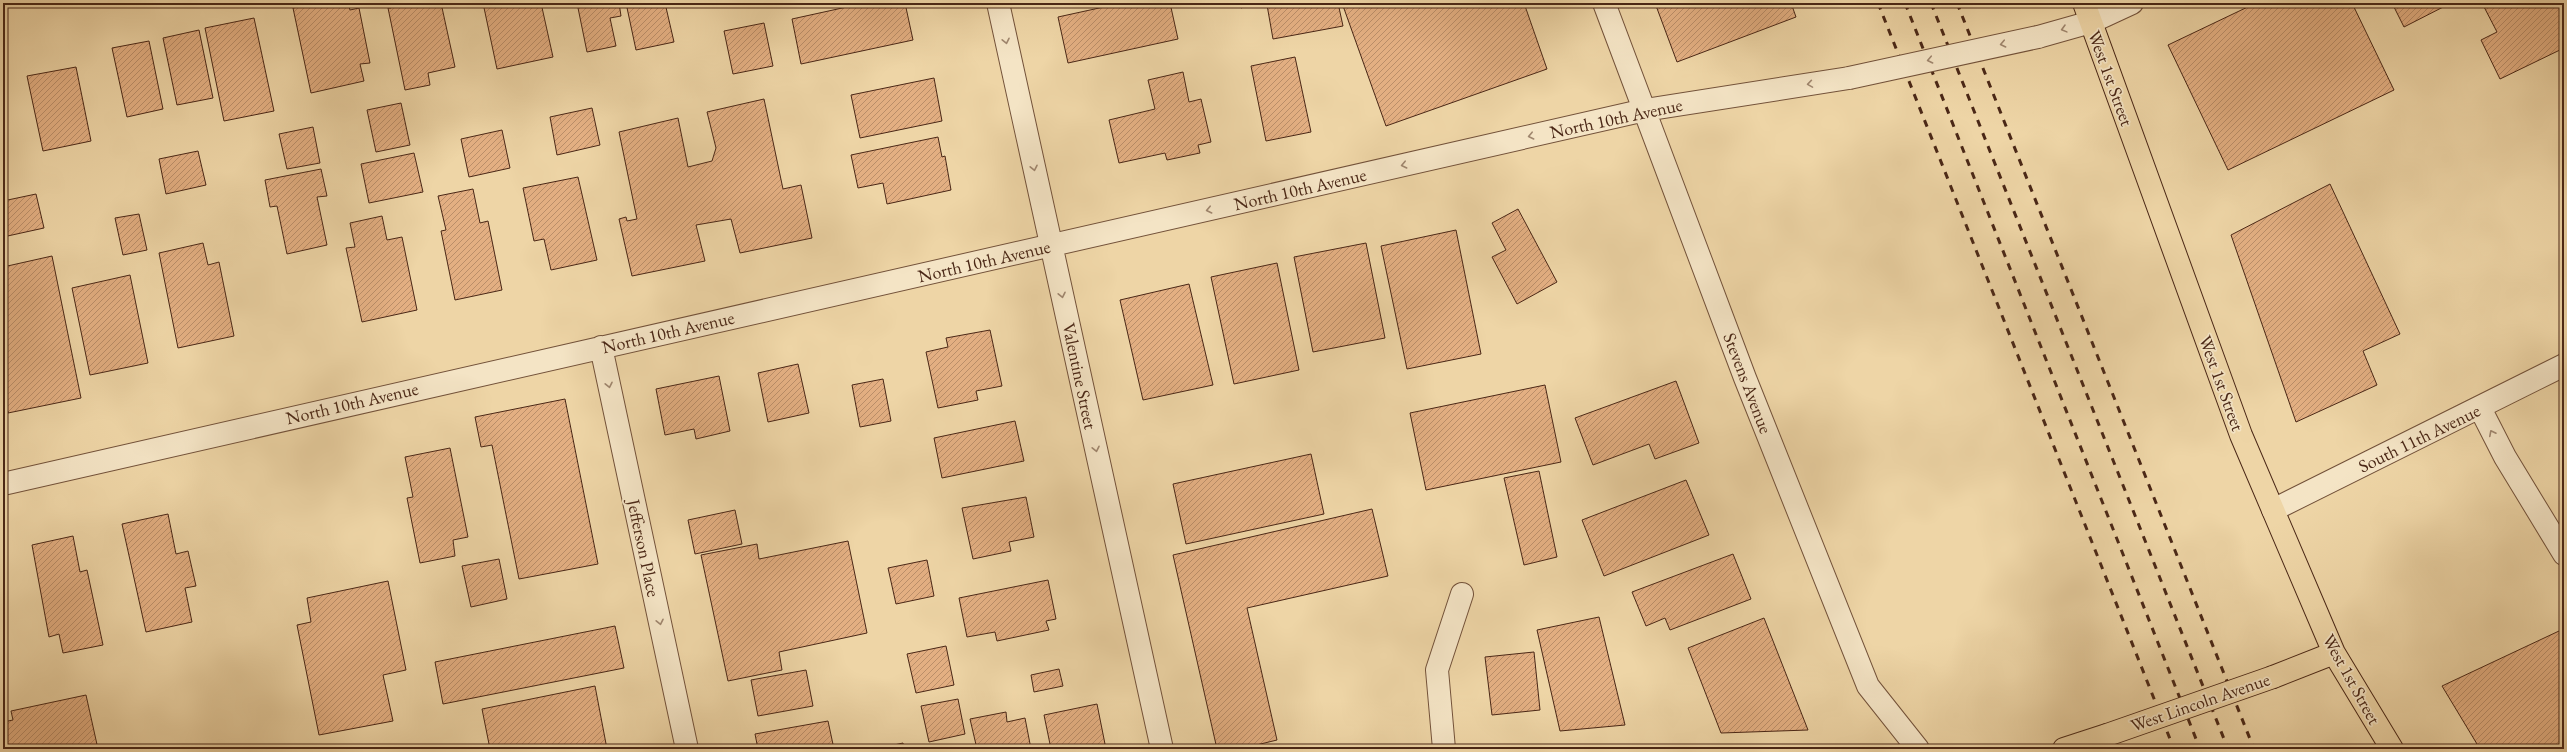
<svg xmlns="http://www.w3.org/2000/svg" width="2567" height="752" font-family="'EB Garamond',serif">
<style>
.building{fill:url(#building-hatch);stroke:#4a2716}
.lines{fill:none;stroke-linecap:round;stroke-linejoin:round}
.minor-casing{stroke:#73523a;stroke-width:24}
.major-casing{stroke:#4a2716;stroke-width:24}
.minor{stroke:#f4e4c5;stroke-width:22}
.major{stroke:#eed5a6;stroke-width:22}
.rail{stroke:#4a2716;stroke-width:3;stroke-dasharray:7 7;stroke-linecap:butt}
.minor-bridge-casing{stroke:#73523a;stroke-width:24;stroke-linecap:butt}
.major-bridge-casing{stroke:#4a2716;stroke-width:24;stroke-linecap:butt}
.minor-bridge{stroke:#f4e4c5;stroke-width:22}
.major-bridge{stroke:#eed5a6;stroke-width:22}
.oneway{stroke:#9f866e}
.labels{text-anchor:middle;dominant-baseline:central;stroke-width:3.5;stroke-linejoin:round;paint-order:stroke}
.street-label{font-size:18px;fill:#4a2716;stroke:#f4e4c5}
</style>
<defs>
<pattern id="building-hatch" width="6" height="6" patternUnits="userSpaceOnUse"><rect width="6" height="6" fill="#e3af82"/><path d="M-1 1l2-2M0 6l6-6M5 7l2-2" fill="none" stroke="#ba8e69"/></pattern>
</defs>
<rect width="100%" height="100%" fill="#eed5a6"/>
<filter id="stains"><feTurbulence type="fractalNoise" baseFrequency=".005" numOctaves="4"/><feColorMatrix values="0 0 0 0 .2 0 0 0 0 .09 0 0 0 0 .02 0 0 0 .5 -.17"/></filter>
<radialGradient id="worn" r=".72"><stop offset=".6" stop-color="#630" stop-opacity="0"/><stop offset="1" stop-color="#630" stop-opacity=".3"/></radialGradient>
<!-- building -->
<path class="building" d="M 318,3 L 348,3 L 350,10 L 359,8 L 370,63 L 360,64 L 364,81 L 311,93 L 293,8 Z
M 390,3 L 441,3 L 455,67 L 428,73 L 430,85 L 405,90 L 388,8 L 391,8 Z
M 483,3 L 541,3 L 553,57 L 497,69 Z
M 577,3 L 619,3 L 621,16 L 610,18 L 616,46 L 587,52 Z
M 626,3 L 665,3 L 674,42 L 636,50 Z
M 865,3 L 905,3 L 913,40 L 801,64 L 792,19 Z
M 1122,3 L 1170,3 L 1178,39 L 1068,63 L 1058,17 Z
M 1240,3 L 1256,3 L 1241,8 Z
M 1277,3 L 1338,3 L 1343,26 L 1273,39 L 1267,5 Z
M 1342,3 L 1524,3 L 1547,69 L 1386,126 Z
M 1655,3 L 1791,3 L 1796,17 L 1677,62 Z
M 2256,3 L 2352,3 L 2394,90 L 2228,170 L 2168,45 Z
M 2392,3 L 2451,3 L 2404,27 Z
M 2482,3 L 2564,3 L 2564,48 L 2500,79 L 2481,40 L 2497,32 Z
M 254,18 L 274,111 L 224,121 L 205,28 Z
M 764,23 L 773,66 L 733,74 L 724,31 Z
M 199,30 L 213,98 L 177,105 L 163,38 Z
M 149,41 L 163,109 L 127,117 L 112,48 Z
M 1295,57 L 1311,132 L 1266,141 L 1251,66 Z
M 76,67 L 91,141 L 43,151 L 27,76 Z
M 1183,72 L 1189,102 L 1201,99 L 1211,142 L 1198,145 L 1200,153 L 1167,160 L 1165,153 L 1119,163 L 1109,120 L 1155,109 L 1148,80 Z
M 934,78 L 942,121 L 860,138 L 851,95 Z
M 764,99 L 783,189 L 801,185 L 812,238 L 740,253 L 731,219 L 696,225 L 705,261 L 632,276 L 619,219 L 626,217 L 627,221 L 637,219 L 619,132 L 678,118 L 688,167 L 712,161 L 716,148 L 707,112 Z
M 401,103 L 410,145 L 376,152 L 367,110 Z
M 592,108 L 600,145 L 557,155 L 550,117 Z
M 313,127 L 320,163 L 287,169 L 279,134 Z
M 502,130 L 510,168 L 469,177 L 461,139 Z
M 938,137 L 942,157 L 945,156 L 951,190 L 887,204 L 883,183 L 858,188 L 851,155 Z
M 198,151 L 206,185 L 166,194 L 159,159 Z
M 414,153 L 423,192 L 369,203 L 361,164 Z
M 321,169 L 327,196 L 317,197 L 327,245 L 287,254 L 277,206 L 270,207 L 265,180 Z
M 578,177 L 597,260 L 551,270 L 544,239 L 534,241 L 523,188 Z
M 2330,184 L 2400,334 L 2363,351 L 2377,385 L 2296,422 L 2231,235 Z
M 473,189 L 480,223 L 488,221 L 502,290 L 455,300 L 441,231 L 446,230 L 438,196 Z
M 36,194 L 44,228 L 3,237 L 3,201 Z
M 1518,209 L 1557,282 L 1517,304 L 1492,257 L 1506,250 L 1492,223 Z
M 139,214 L 147,250 L 123,255 L 115,218 Z
M 382,216 L 387,240 L 402,237 L 417,310 L 362,322 L 346,248 L 355,247 L 350,223 Z
M 1456,230 L 1481,354 L 1407,369 L 1381,246 Z
M 203,243 L 208,265 L 219,262 L 234,336 L 178,348 L 159,253 Z
M 1366,243 L 1385,338 L 1313,352 L 1294,257 Z
M 52,256 L 81,398 L 8,413 L 3,390 L 3,267 Z
M 1277,263 L 1299,370 L 1234,384 L 1211,277 Z
M 130,275 L 148,363 L 90,375 L 72,288 Z
M 1189,284 L 1213,385 L 1143,400 L 1120,300 Z
M 990,330 L 1002,386 L 976,391 L 978,400 L 938,408 L 926,352 L 948,347 L 946,338 Z
M 798,364 L 809,413 L 768,422 L 758,373 Z
M 719,376 L 730,431 L 696,439 L 694,429 L 665,435 L 656,389 Z
M 883,379 L 891,421 L 860,427 L 852,385 Z
M 1676,381 L 1699,443 L 1655,459 L 1649,444 L 1593,465 L 1575,418 Z
M 1545,385 L 1561,462 L 1426,490 L 1410,413 Z
M 3,390 L 8,413 L 3,414 Z
M 565,399 L 598,564 L 519,579 L 492,445 L 481,447 L 475,417 Z
M 1015,421 L 1024,461 L 942,478 L 934,438 Z
M 450,448 L 468,537 L 453,540 L 455,556 L 420,563 L 407,498 L 413,497 L 405,457 Z
M 1311,454 L 1324,514 L 1186,544 L 1173,484 Z
M 1539,471 L 1557,557 L 1524,565 L 1504,478 Z
M 1686,480 L 1709,535 L 1604,576 L 1582,520 Z
M 1026,497 L 1034,537 L 1009,542 L 1011,551 L 973,559 L 962,508 Z
M 1372,509 L 1388,576 L 1247,608 L 1277,740 L 1240,749 L 1217,749 L 1173,555 Z
M 735,510 L 742,544 L 695,554 L 688,520 Z
M 168,514 L 176,554 L 188,551 L 196,586 L 185,588 L 192,622 L 146,632 L 122,524 Z
M 73,536 L 80,572 L 87,570 L 103,645 L 63,653 L 59,634 L 49,637 L 32,545 Z
M 848,541 L 867,633 L 779,652 L 782,670 L 728,681 L 701,555 L 757,544 L 759,559 Z
M 1733,554 L 1751,599 L 1670,630 L 1665,618 L 1646,626 L 1632,592 Z
M 499,559 L 507,599 L 471,607 L 462,566 Z
M 927,560 L 934,596 L 896,604 L 888,568 Z
M 1048,580 L 1056,619 L 1046,621 L 1049,630 L 997,641 L 995,632 L 967,637 L 959,598 Z
M 388,581 L 406,670 L 383,675 L 393,721 L 319,735 L 297,625 L 311,622 L 307,598 Z
M 1599,617 L 1625,725 L 1560,731 L 1537,630 Z
M 1764,618 L 1808,730 L 1721,733 L 1688,648 Z
M 615,626 L 624,668 L 443,704 L 435,662 Z
M 2559,631 L 2564,639 L 2564,749 L 2480,749 L 2442,686 Z
M 946,646 L 954,685 L 916,693 L 907,654 Z
M 1534,652 L 1540,710 L 1492,715 L 1485,657 Z
M 1059,669 L 1063,686 L 1034,692 L 1031,675 Z
M 806,670 L 813,706 L 758,716 L 751,680 Z
M 595,686 L 607,749 L 490,749 L 482,709 Z
M 86,695 L 98,749 L 5,749 L 3,722 L 13,720 L 11,711 Z
M 958,699 L 965,734 L 929,742 L 921,706 Z
M 1097,704 L 1106,749 L 1051,749 L 1044,715 Z
M 1006,712 L 1007,722 L 1025,718 L 1031,749 L 977,749 L 970,719 Z
M 828,721 L 834,749 L 758,749 L 755,734 Z
M 903,743 L 904,749 L 876,749 Z"/>
<g class="lines">
<!-- minor casing -->
<g class="minor-casing">
<path id="minor" d="M 998,3 L 1162,749
M 1604,3 L 1745,378 L 1868,686 L 1918,749
M 2038,37 L 2091,22 L 2132,3
M 601,347 L 687,749
M 2480,408 L 2505,457 L 2564,554
M 3,484 L 1645,110 L 1849,78
M 2273,510 L 2564,365
M 1444,749 L 1437,670 L 1462,594"/>
</g>
<!-- major casing -->
<g class="major-casing">
<path id="major" d="M 2084,3 L 2241,435 L 2334,653 L 2392,749
M 2273,677 L 2334,653
M 2064,749 L 2107,735"/>
</g>
<!-- minor -->
<use href="#minor" class="minor"/>
<!-- major -->
<use href="#major" class="major"/>
<!-- rail -->
<path class="rail" d="M 1878,3 L 2174,749
M 1905,3 L 2200,749
M 1931,3 L 2228,749
M 1957,3 L 2254,749"/>
<!-- minor-bridge casing -->
<g class="minor-bridge-casing">
<path id="minor-bridge" d="M 1849,78 L 2038,37"/>
</g>
<!-- major-bridge casing -->
<g class="major-bridge-casing">
<path id="major-bridge" d="M 2107,735 L 2273,677"/>
</g>
<!-- minor-bridge -->
<use href="#minor-bridge" class="minor-bridge"/>
<!-- major-bridge -->
<use href="#major-bridge" class="major-bridge"/>
</g>
<!-- one-way arrows -->
<defs><path id="oneway-chevron" d="M-2-3.5L2.5 0L-2 3.5" fill="none" stroke-width="1.6" stroke-linecap="round" stroke-linejoin="round"/></defs>
<g class="oneway">
<use href="#oneway-chevron" transform="translate(2064 29) rotate(165)"/>
<use href="#oneway-chevron" transform="translate(1006 41) rotate(78)"/>
<use href="#oneway-chevron" transform="translate(2003 44) rotate(168)"/>
<use href="#oneway-chevron" transform="translate(1930 60) rotate(168)"/>
<use href="#oneway-chevron" transform="translate(1810 84) rotate(171)"/>
<use href="#oneway-chevron" transform="translate(1531 136) rotate(167)"/>
<use href="#oneway-chevron" transform="translate(1404 165) rotate(167)"/>
<use href="#oneway-chevron" transform="translate(1034 168) rotate(78)"/>
<use href="#oneway-chevron" transform="translate(1209 210) rotate(167)"/>
<use href="#oneway-chevron" transform="translate(1062 295) rotate(78)"/>
<use href="#oneway-chevron" transform="translate(609 385) rotate(78)"/>
<use href="#oneway-chevron" transform="translate(2492 433) rotate(-117)"/>
<use href="#oneway-chevron" transform="translate(1096 449) rotate(78)"/>
<use href="#oneway-chevron" transform="translate(660 622) rotate(78)"/>
</g>
<g class="labels">
<!-- street labels -->
<g class="street-label">
<text transform="translate(2111 78) rotate(70)">West 1st Street</text>
<text transform="translate(1616 118) rotate(-12)">North 10th Avenue</text>
<text transform="translate(1300 189) rotate(-13)">North 10th Avenue</text>
<text transform="translate(984 261) rotate(-13)">North 10th Avenue</text>
<text transform="translate(668 332) rotate(-13)">North 10th Avenue</text>
<text transform="translate(1080 376) rotate(78)">Valentine Street</text>
<text transform="translate(1748 383) rotate(69)">Stevens Avenue</text>
<text transform="translate(2222 383) rotate(70)">West 1st Street</text>
<text transform="translate(352 403) rotate(-13)">North 10th Avenue</text>
<text transform="translate(2419 438) rotate(-26)">South 11th Avenue</text>
<text transform="translate(644 548) rotate(78)">Jefferson Place</text>
<text transform="translate(2352 679) rotate(61)">West 1st Street</text>
<text transform="translate(2200 702) rotate(-19)">West Lincoln Avenue</text>
</g>
</g>
<!-- margin -->
<rect width="2567" height="752" fill="none" stroke="#eed5a6" stroke-width="16"/>
<rect x="4" y="4" width="2559" height="744" fill="none" stroke="#4a2716" stroke-width="2"/>
<rect x="8" y="8" width="2551" height="736" fill="none" stroke="#4a2716"/>
<rect width="100%" height="100%" filter="url(#stains)"/>
<rect width="100%" height="100%" fill="url(#worn)"/>
</svg>
